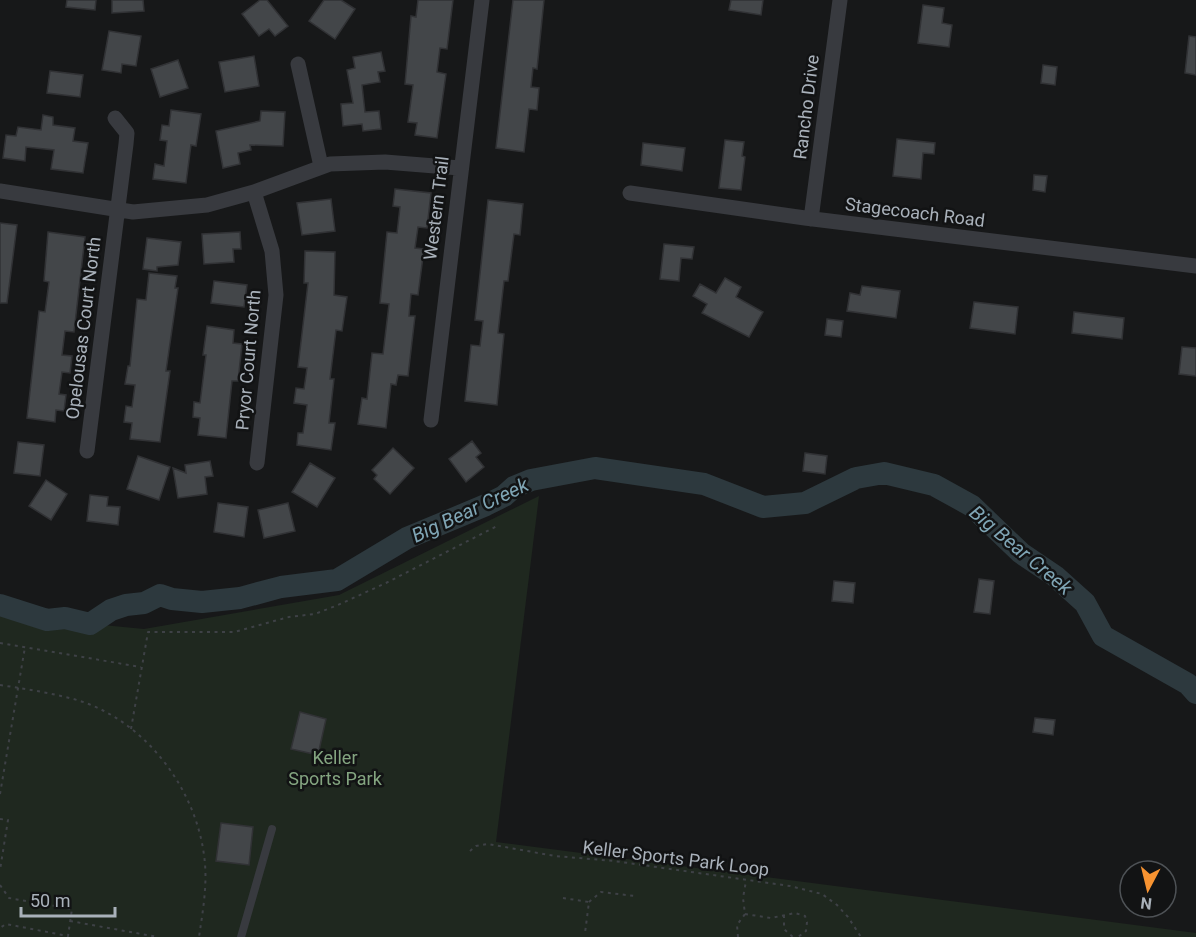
<svg xmlns="http://www.w3.org/2000/svg" width="1196" height="937" font-family="Roboto,sans-serif">
<style>
.green{fill:#1f281f}
.lines{fill:none;stroke-linecap:round;stroke-linejoin:round}
.river{stroke:#2d393e;stroke-width:22}
.building{fill:#434649;stroke:#313235;stroke-width:1.5}
.path{stroke:#3e4146;stroke-width:2;stroke-dasharray:3 4.5;stroke-linecap:butt}
.lane{stroke:#383a3f;stroke-width:8}
.street{stroke:#383a3f;stroke-width:15}
.labels{text-anchor:middle;dominant-baseline:central;stroke-width:5;stroke-linejoin:round;paint-order:stroke}
.street-label{font-size:18px;fill:#a9b1ba;stroke:#121314}
.park-label{font-size:18px;fill:#84a580;stroke:#121314}
.water-label{font-size:20px;font-style:italic;fill:#7fa5b5;stroke:#121314}
</style>
<rect width="100%" height="100%" fill="#171819"/>
<!-- green -->
<path class="green" d="M 539,496 L 496,842 L 1196,933 L 1196,937 L 0,937 L 0,615 L 144,629 L 339,595 Z"/>
<g class="lines">
<!-- river -->
<path class="river" d="M 0,605 L 47,620 L 65,618 L 90,624 L 111,610 L 126,605 L 144,603 L 160,595 L 172,599 L 202,602 L 240,598 L 281,587 L 337,580 L 407,538 L 486,505 L 504,496 L 514,487 L 531,480 L 595,468 L 704,484 L 763,507 L 805,503 L 856,478 L 884,473 L 934,485 L 972,506 L 1021,553 L 1055,576 L 1085,603 L 1103,636 L 1188,684 L 1196,693"/>
</g>
<!-- building -->
<path class="building" d="M 67,0 L 96,0 L 95,10 L 66,7 Z
M 112,0 L 143,0 L 144,11 L 112,13 Z
M 260,0 L 267,0 L 288,26 L 275,36 L 269,29 L 259,36 L 242,14 Z
M 324,0 L 341,0 L 355,9 L 335,39 L 309,21 Z
M 418,0 L 453,0 L 447,49 L 440,48 L 437,72 L 446,74 L 437,138 L 415,135 L 417,123 L 408,122 L 413,85 L 405,84 L 411,16 L 416,17 Z
M 513,0 L 544,0 L 537,69 L 533,68 L 531,87 L 539,88 L 537,110 L 529,109 L 524,152 L 496,148 Z
M 731,0 L 763,0 L 761,15 L 729,10 Z
M 923,5 L 944,8 L 942,23 L 952,25 L 949,47 L 918,43 Z
M 109,31 L 141,36 L 136,66 L 122,64 L 121,73 L 102,70 Z
M 1189,36 L 1196,37 L 1196,75 L 1185,73 Z
M 381,52 L 385,71 L 378,72 L 380,82 L 362,85 L 365,112 L 379,111 L 381,129 L 363,131 L 362,124 L 343,126 L 341,104 L 353,103 L 347,70 L 355,68 L 353,57 Z
M 254,56 L 259,86 L 225,92 L 219,62 Z
M 178,60 L 188,88 L 160,97 L 151,69 Z
M 1043,65 L 1057,67 L 1055,85 L 1041,83 Z
M 50,71 L 83,75 L 80,97 L 47,93 Z
M 171,110 L 201,114 L 196,146 L 191,145 L 186,183 L 153,179 L 155,164 L 164,166 L 167,141 L 160,140 L 162,125 L 169,126 Z
M 261,111 L 285,112 L 283,146 L 250,145 L 251,150 L 238,153 L 240,164 L 223,168 L 216,131 L 260,121 Z
M 43,115 L 53,117 L 53,125 L 75,128 L 73,141 L 88,143 L 83,173 L 51,169 L 54,150 L 26,147 L 25,161 L 3,158 L 6,135 L 16,136 L 18,127 L 41,130 Z
M 897,139 L 935,143 L 934,154 L 923,153 L 921,179 L 893,176 Z
M 725,140 L 744,142 L 742,156 L 745,157 L 741,190 L 719,188 Z
M 643,143 L 685,148 L 682,171 L 641,165 Z
M 1034,175 L 1047,176 L 1045,192 L 1033,190 Z
M 395,189 L 431,193 L 427,228 L 418,227 L 415,248 L 424,249 L 418,295 L 411,294 L 409,316 L 415,316 L 408,376 L 398,375 L 396,385 L 391,384 L 386,428 L 358,424 L 362,398 L 367,399 L 372,353 L 383,354 L 389,304 L 380,303 L 387,232 L 397,233 L 400,207 L 393,206 Z
M 331,199 L 335,231 L 302,235 L 297,203 Z
M 488,200 L 523,204 L 520,235 L 514,234 L 508,281 L 504,281 L 498,333 L 504,334 L 497,405 L 465,401 L 471,345 L 480,346 L 483,321 L 475,320 Z
M 0,223 L 17,225 L 7,303 L 0,303 Z
M 48,232 L 85,237 L 74,332 L 65,331 L 62,355 L 72,356 L 70,373 L 62,372 L 59,394 L 66,395 L 64,411 L 56,410 L 55,422 L 27,418 L 39,311 L 45,312 L 49,282 L 44,281 Z
M 240,232 L 241,249 L 233,249 L 234,262 L 204,264 L 202,234 Z
M 147,238 L 181,242 L 178,265 L 157,267 L 157,271 L 143,269 Z
M 664,244 L 694,247 L 692,259 L 681,258 L 679,281 L 660,279 Z
M 305,251 L 335,252 L 334,295 L 347,297 L 342,331 L 336,330 L 330,379 L 334,379 L 329,423 L 335,423 L 331,450 L 297,445 L 298,433 L 303,433 L 307,405 L 294,403 L 296,388 L 304,389 L 307,368 L 298,367 L 308,283 L 304,283 Z
M 149,273 L 177,276 L 175,288 L 178,288 L 166,371 L 170,371 L 160,442 L 130,439 L 132,423 L 124,422 L 126,406 L 132,407 L 135,385 L 125,384 L 128,366 L 130,366 L 137,299 L 146,300 Z
M 725,278 L 741,287 L 736,297 L 763,312 L 749,337 L 702,313 L 707,304 L 693,296 L 700,284 L 716,293 Z
M 214,281 L 247,285 L 244,307 L 211,303 Z
M 862,286 L 900,291 L 896,318 L 847,311 L 850,293 L 860,295 Z
M 974,302 L 1018,307 L 1015,334 L 970,328 Z
M 1074,312 L 1124,318 L 1122,339 L 1072,333 Z
M 827,319 L 843,321 L 841,337 L 825,335 Z
M 207,326 L 234,330 L 233,343 L 242,344 L 238,381 L 232,381 L 226,438 L 198,435 L 200,418 L 193,417 L 194,402 L 200,403 L 206,355 L 203,355 Z
M 1182,347 L 1196,348 L 1196,376 L 1179,374 Z
M 472,441 L 481,453 L 476,457 L 484,467 L 466,482 L 449,459 Z
M 18,442 L 44,445 L 40,476 L 14,473 Z
M 393,448 L 414,468 L 390,494 L 374,479 L 377,475 L 372,470 Z
M 805,453 L 827,456 L 825,474 L 803,471 Z
M 138,456 L 170,467 L 159,500 L 127,489 Z
M 210,461 L 213,476 L 205,477 L 207,494 L 178,498 L 173,468 L 186,473 L 185,465 Z
M 310,463 L 335,478 L 317,507 L 292,492 Z
M 46,480 L 67,494 L 51,520 L 29,506 Z
M 90,495 L 108,497 L 107,506 L 120,507 L 118,525 L 87,521 Z
M 218,503 L 248,507 L 244,537 L 214,532 Z
M 288,503 L 295,531 L 264,538 L 258,510 Z
M 979,579 L 994,581 L 990,614 L 974,612 Z
M 834,581 L 855,583 L 853,603 L 832,601 Z
M 300,712 L 326,719 L 318,755 L 291,749 Z
M 1035,718 L 1055,720 L 1053,735 L 1033,732 Z
M 221,823 L 253,827 L 249,865 L 216,861 Z"/>
<g class="lines">
<!-- path -->
<path class="path" d="M 0,643 L 141,667
M 0,685 C 26,689 52,693 77,700 C 144,720 195,787 204,855 C 208,882 203,910 199,937
M 131,729 L 148,632 L 234,632 L 289,617 L 315,614 L 338,605 L 386,583 L 499,525
M 0,794 L 25,647
M 0,819 L 8,820 L 0,870
M 470,851 L 476,846 L 488,844 L 555,856 L 614,861 L 790,886 L 822,894 L 837,905 L 848,917 L 861,937
M 0,885 L 9,898 L 72,909 L 68,936 L 6,924 L 0,928
M 563,898 L 589,902 L 585,933
M 589,902 L 601,892 L 635,896
M 745,914 L 771,918 L 795,913 L 805,916 L 807,922 L 806,931 L 798,937
M 784,915 L 784,929 L 793,937
M 70,921 L 158,937
M 738,937 L 737,925 L 745,914 L 743,898 L 746,881"/>
<!-- lane -->
<path class="lane" d="M 241,937 L 272,829"/>
<!-- street -->
<path class="street" d="M 298,64 L 321,166
M 0,191 L 133,212 L 207,205 L 254,192 L 330,164 L 385,162 L 460,168
M 254,192 L 272,251 L 276,295 L 257,463
M 630,193 L 805,218 L 1196,266
M 811,219 L 840,0
M 431,420 L 482,0
M 87,451 L 126,144 L 127,133 L 115,118"/>
</g>
<g class="labels">
<!-- street labels -->
<g class="street-label">
<text transform="translate(806 107) rotate(-83)">Rancho Drive</text>
<text transform="translate(436 208) rotate(-83)">Western Trail</text>
<text transform="translate(915 212) rotate(7)">Stagecoach Road</text>
<text transform="translate(83 328) rotate(-83)">Opelousas Court North</text>
<text transform="translate(248 360) rotate(-85)">Pryor Court North</text>
<text transform="translate(676 858) rotate(7)">Keller Sports Park Loop</text>
</g>
<!-- park labels -->
<g class="park-label">
<text x="335" y="757">Keller<tspan x="335" dy="21">Sports Park</tspan></text>
</g>
<!-- water labels -->
<g class="water-label">
<text transform="translate(470 510) rotate(-25)">Big Bear Creek</text>
<text transform="translate(1021 550) rotate(40)">Big Bear Creek</text>
</g>
</g>
<!-- north arrow -->
<g transform="translate(1148 889) rotate(187)"><circle r="28" fill="#121314" stroke="#4e5256" stroke-width="1.5"/>
<path d="M0-4.5L10 22L0 15L-10 22Z" fill="#f79331"/>
<text y="-9" font-size="16" font-weight="bold" text-anchor="middle" fill="#a9b1ba">N</text>
</g>
<!-- scale -->
<path d="M21 907v9h94v-9" fill="none" stroke="#a9b1ba" stroke-width="3"/>
<text x="30" y="907" font-size="18" fill="#a9b1ba" stroke="#121314" stroke-width="4.5" paint-order="stroke">50 m</text>
</svg>
